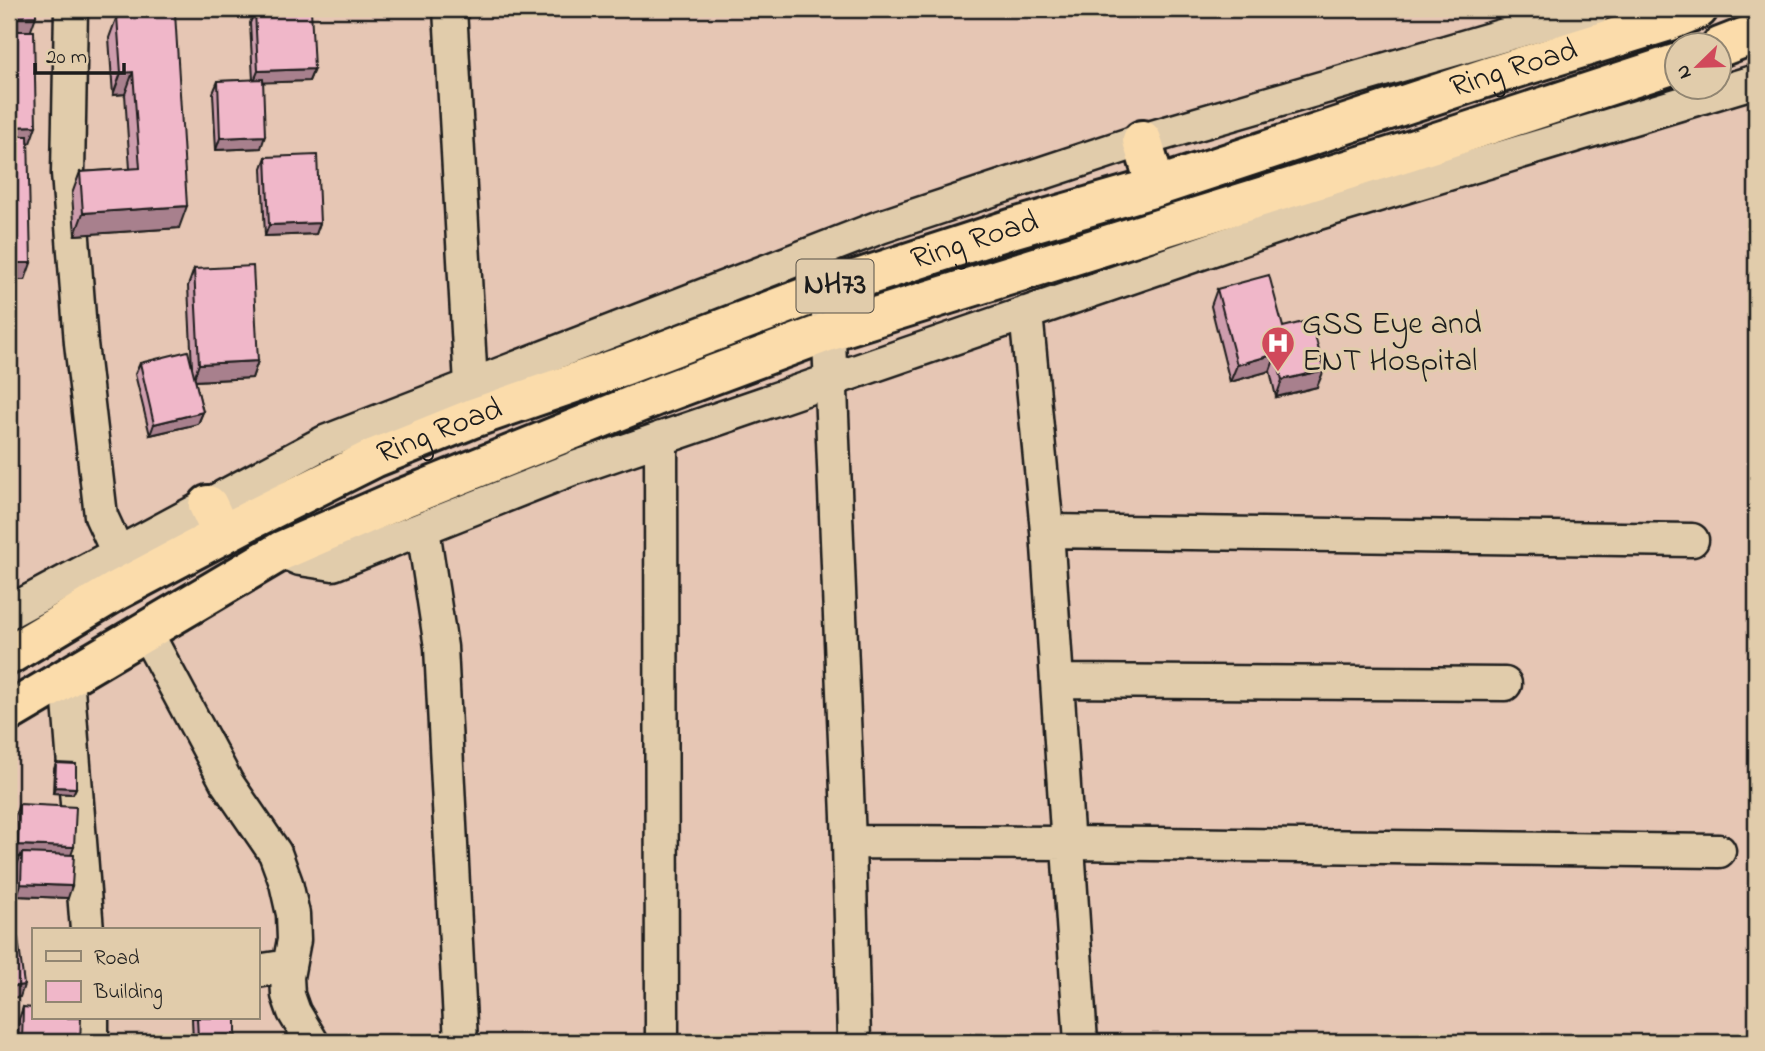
<svg xmlns="http://www.w3.org/2000/svg" width="1765" height="1051" font-family="'Indie Flower',sans-serif">
<style>
.lines{fill:none;stroke-linecap:round;stroke-linejoin:round}
.minor-casing{stroke:#1c1c1c;stroke-width:37}
.highway-casing{stroke:#1c1c1c;stroke-width:44}
.minor{stroke:#e1ccab;stroke-width:32}
.highway{stroke:#fbdcab;stroke-width:38}
.wall{fill:#ce9dad;stroke:#1c1c1c;stroke-width:2}
.shaded-wall{fill:#a8808d;stroke:#1c1c1c;stroke-width:2}
.building{fill:#f0b7c9;stroke:#1c1c1c;stroke-width:2}
.labels{text-anchor:middle;dominant-baseline:central;stroke-width:6;stroke-linejoin:round;paint-order:stroke}
.shield{fill:#e1ccab;stroke:#575147;stroke-width:2}
.shield-label{font-size:30px;font-weight:bold;fill:#1c1c1c}
.street-label{font-size:32px;fill:#1c1c1c;stroke:#e1ccab}
.poi-label{font-size:32px;fill:#1c1c1c;stroke:#e1ccab;text-anchor:start}
</style>
<rect width="100%" height="100%" fill="#e6c6b4"/>
<filter id="ink" filterUnits="userSpaceOnUse"><feTurbulence type="fractalNoise" baseFrequency=".0143" numOctaves="2"/><feDisplacementMap in="SourceGraphic" scale="14" xChannelSelector="R" yChannelSelector="G"/><feConvolveMatrix kernelMatrix="1 2 1 2 8 2 1 2 1" color-interpolation-filters="sRGB"/></filter>
<g filter="url(#ink)">
<g class="lines">
<!-- minor casing -->
<g class="minor-casing">
<path id="minor" d="M 71,9 L 68,173 L 81,343 L 101,516 L 118,553
M 450,9 L 471,385
M 827,289 L 849,842 L 854,1042
M 1026,313 L 1047,531 L 1081,1042
M 661,438 L 662,1042
M 423,529 L 441,647 L 461,1042
M 1047,531 L 1692,540
M 281,551 L 300,559 L 333,564 L 572,469 L 1315,214 L 1756,81
M 9,612 L 325,442 L 880,227 L 1142,140 L 1594,9
M 145,630 L 227,783 L 275,853 L 286,883 L 293,914 L 294,940 L 287,977 L 288,995 L 294,1012 L 312,1042
M 67,676 L 87,930
M 1057,681 L 1505,684
M 849,842 L 1068,843 L 1719,851
M 257,971 L 289,966
M 92,1018 L 92,1042"/>
</g>
<!-- highway casing -->
<g class="highway-casing">
<g id="highway">
<path d="M 1720,47 L 1756,33"/>
<path d="M 1142,140 L 1156,187"/>
<path d="M 208,505 L 222,535"/>
<path id="s1" d="M 9,655 L 116,591 L 248,521 L 374,458 L 473,418 L 626,365 L 827,289 L 1011,229 L 1156,187 L 1491,76 L 1669,21 L 1698,9"/>
<path d="M 9,712 L 281,551 L 403,498 L 656,396 L 830,331 L 1409,151 L 1678,63"/>
</g>
</g>
<!-- minor -->
<use href="#minor" class="minor"/>
<!-- highway -->
<use href="#highway" class="highway"/>
</g>
<!-- wall -->
<path class="wall" d="M 125,9 L 167,9 L 179,228 L 75,235 L 72,194 L 80,172 L 130,169 L 125,94 L 113,95 L 109,38 L 117,16 L 125,16 Z
M 255,11 L 314,69 L 309,81 L 263,82 L 261,148 L 216,150 L 213,93 L 218,81 L 253,80 L 250,23 Z
M 266,157 L 320,223 L 316,234 L 265,236 L 262,168 Z
M 194,269 L 258,361 L 252,378 L 195,381 L 203,412 L 198,424 L 150,435 L 135,374 L 140,363 L 192,368 L 188,286 Z
M 1217,289 L 1283,327 L 1317,387 L 1276,397 L 1270,371 L 1230,382 L 1211,306 Z
M 56,763 L 76,788 L 73,794 L 53,793 L 54,769 Z
M 19,804 L 71,855 L 68,898 L 17,896 L 17,865 L 20,857 L 14,857 L 15,816 Z
M 23,1007 L 80,1042 L 18,1042 L 19,1019 Z
M 192,1018 L 236,1018 L 234,1042 L 193,1042 Z"/>
<!-- shaded-wall -->
<path class="shaded-wall" d="M 36,16 L 30,33 L 9,34 L 9,17 Z
M 314,69 L 309,81 L 253,83 L 258,71 Z
M 133,72 L 125,94 L 113,95 L 121,73 Z
M 36,126 L 30,143 L 9,144 L 9,127 Z
M 265,136 L 261,148 L 216,150 L 220,138 Z
M 187,206 L 179,228 L 75,235 L 83,213 Z
M 320,223 L 316,234 L 265,236 L 269,225 Z
M 9,263 L 31,263 L 25,280 L 9,280 Z
M 1276,354 L 1270,371 L 1230,382 L 1237,365 Z
M 258,361 L 252,378 L 193,381 L 199,364 Z
M 1324,370 L 1317,387 L 1276,397 L 1282,380 Z
M 203,412 L 198,424 L 150,435 L 154,424 Z
M 55,787 L 76,788 L 73,794 L 53,793 Z
M 18,845 L 74,847 L 70,858 L 22,853 L 20,857 L 14,857 Z
M 21,884 L 72,886 L 68,898 L 17,896 Z
M 24,985 L 20,997 L 9,998 L 9,987 Z
M 236,1035 L 234,1042 L 196,1042 L 198,1037 Z"/>
<!-- building -->
<path class="building" d="M 9,9 L 36,9 L 36,16 L 9,17 Z
M 129,9 L 167,9 L 168,13 L 130,15 Z
M 311,9 L 314,69 L 258,71 L 255,11 Z
M 175,13 L 187,206 L 83,213 L 80,172 L 140,168 L 133,72 L 121,73 L 117,16 Z
M 9,31 L 34,31 L 36,126 L 9,127 Z
M 263,79 L 265,136 L 220,138 L 218,81 Z
M 9,136 L 28,136 L 31,263 L 9,263 Z
M 317,155 L 320,223 L 269,225 L 266,157 Z
M 253,266 L 258,361 L 199,364 L 194,269 Z
M 1269,275 L 1283,327 L 1311,320 L 1324,370 L 1282,380 L 1276,354 L 1237,365 L 1217,289 Z
M 188,351 L 203,412 L 154,424 L 140,363 Z
M 56,763 L 76,764 L 76,788 L 55,787 Z
M 19,804 L 76,807 L 74,847 L 18,845 Z
M 22,853 L 74,855 L 72,886 L 21,884 Z
M 18,938 L 24,985 L 9,987 L 9,939 Z
M 23,1007 L 33,1008 L 33,1018 L 81,1018 L 80,1042 L 22,1042 Z
M 197,1018 L 236,1018 L 236,1035 L 198,1037 Z"/>
</g>
<!-- icons -->
<defs>
<g id="hospital-pin" transform="scale(1.75)"><path d="M0 17L-7.5 6A9.5 9.5 0 1 1 7.5 6Z" fill="#d1495b" stroke="#e1ccab"/><path d="M-5-5h3v3.5h4V-5h3V5h-3V1.5h-4V5h-3Z" fill="#fff"/></g>
</defs>
<g fill-rule="evenodd">
<use href="#hospital-pin" x="1278" y="343"/>
</g>
<g class="labels">
<!-- shield labels -->
<rect class="shield" x="796.5" y="259.5" width="77" height="53" rx="5"/>
<g class="shield-label">
<text x="835" y="286">NH73</text>
</g>
<!-- street labels -->
<g class="street-label">
<text stroke="none"><textPath href="#s1" startOffset="1620">Ring Road</textPath></text>
<text stroke="none"><textPath href="#s1" startOffset="1054">Ring Road</textPath></text>
<text stroke="none"><textPath href="#s1" startOffset="486">Ring Road</textPath></text>
</g>
<!-- poi labels -->
<g class="poi-label">
<text x="1302" y="325">GSS Eye and<tspan x="1302" dy="37">ENT Hospital</tspan></text>
</g>
</g>
<!-- margin -->
<rect width="1765" height="1051" fill="none" stroke="#e1ccab" stroke-width="35"/>
<rect x="18" y="18" width="1730" height="1016" fill="none" stroke="#1c1c1c" stroke-width="2.5" filter="url(#ink)"/>
<!-- legend -->
<rect x="32" y="928" width="228" height="91" fill="#e1ccab" stroke="#928672" stroke-width="2"/>
<rect x="46" y="951" width="35" height="10" fill="#e1ccab" stroke="#928672" stroke-width="2"/>
<text x="94" y="964" font-size="21" fill="#1c1c1c">Road</text>
<rect x="46" y="981" width="35" height="21" fill="#f0b7c9" stroke="#928672" stroke-width="2"/>
<text x="94" y="998" font-size="21" fill="#1c1c1c">Building</text>
<!-- north arrow -->
<g transform="translate(1698 66) rotate(247)"><circle r="33" fill="#e1ccab" stroke="#928672" stroke-width="2"/>
<path d="M0-5L12 26L0 18L-12 26Z" fill="#d1495b"/>
<text y="-10" font-size="19" font-weight="bold" text-anchor="middle" fill="#1c1c1c">N</text>
</g>
<!-- scale -->
<path d="M35 63v10h89v-10" fill="none" stroke="#1c1c1c" stroke-width="3.5"/>
<text x="46" y="63" font-size="21" fill="#1c1c1c" stroke="#e1ccab" stroke-width="5" paint-order="stroke">20 m</text>
</svg>
